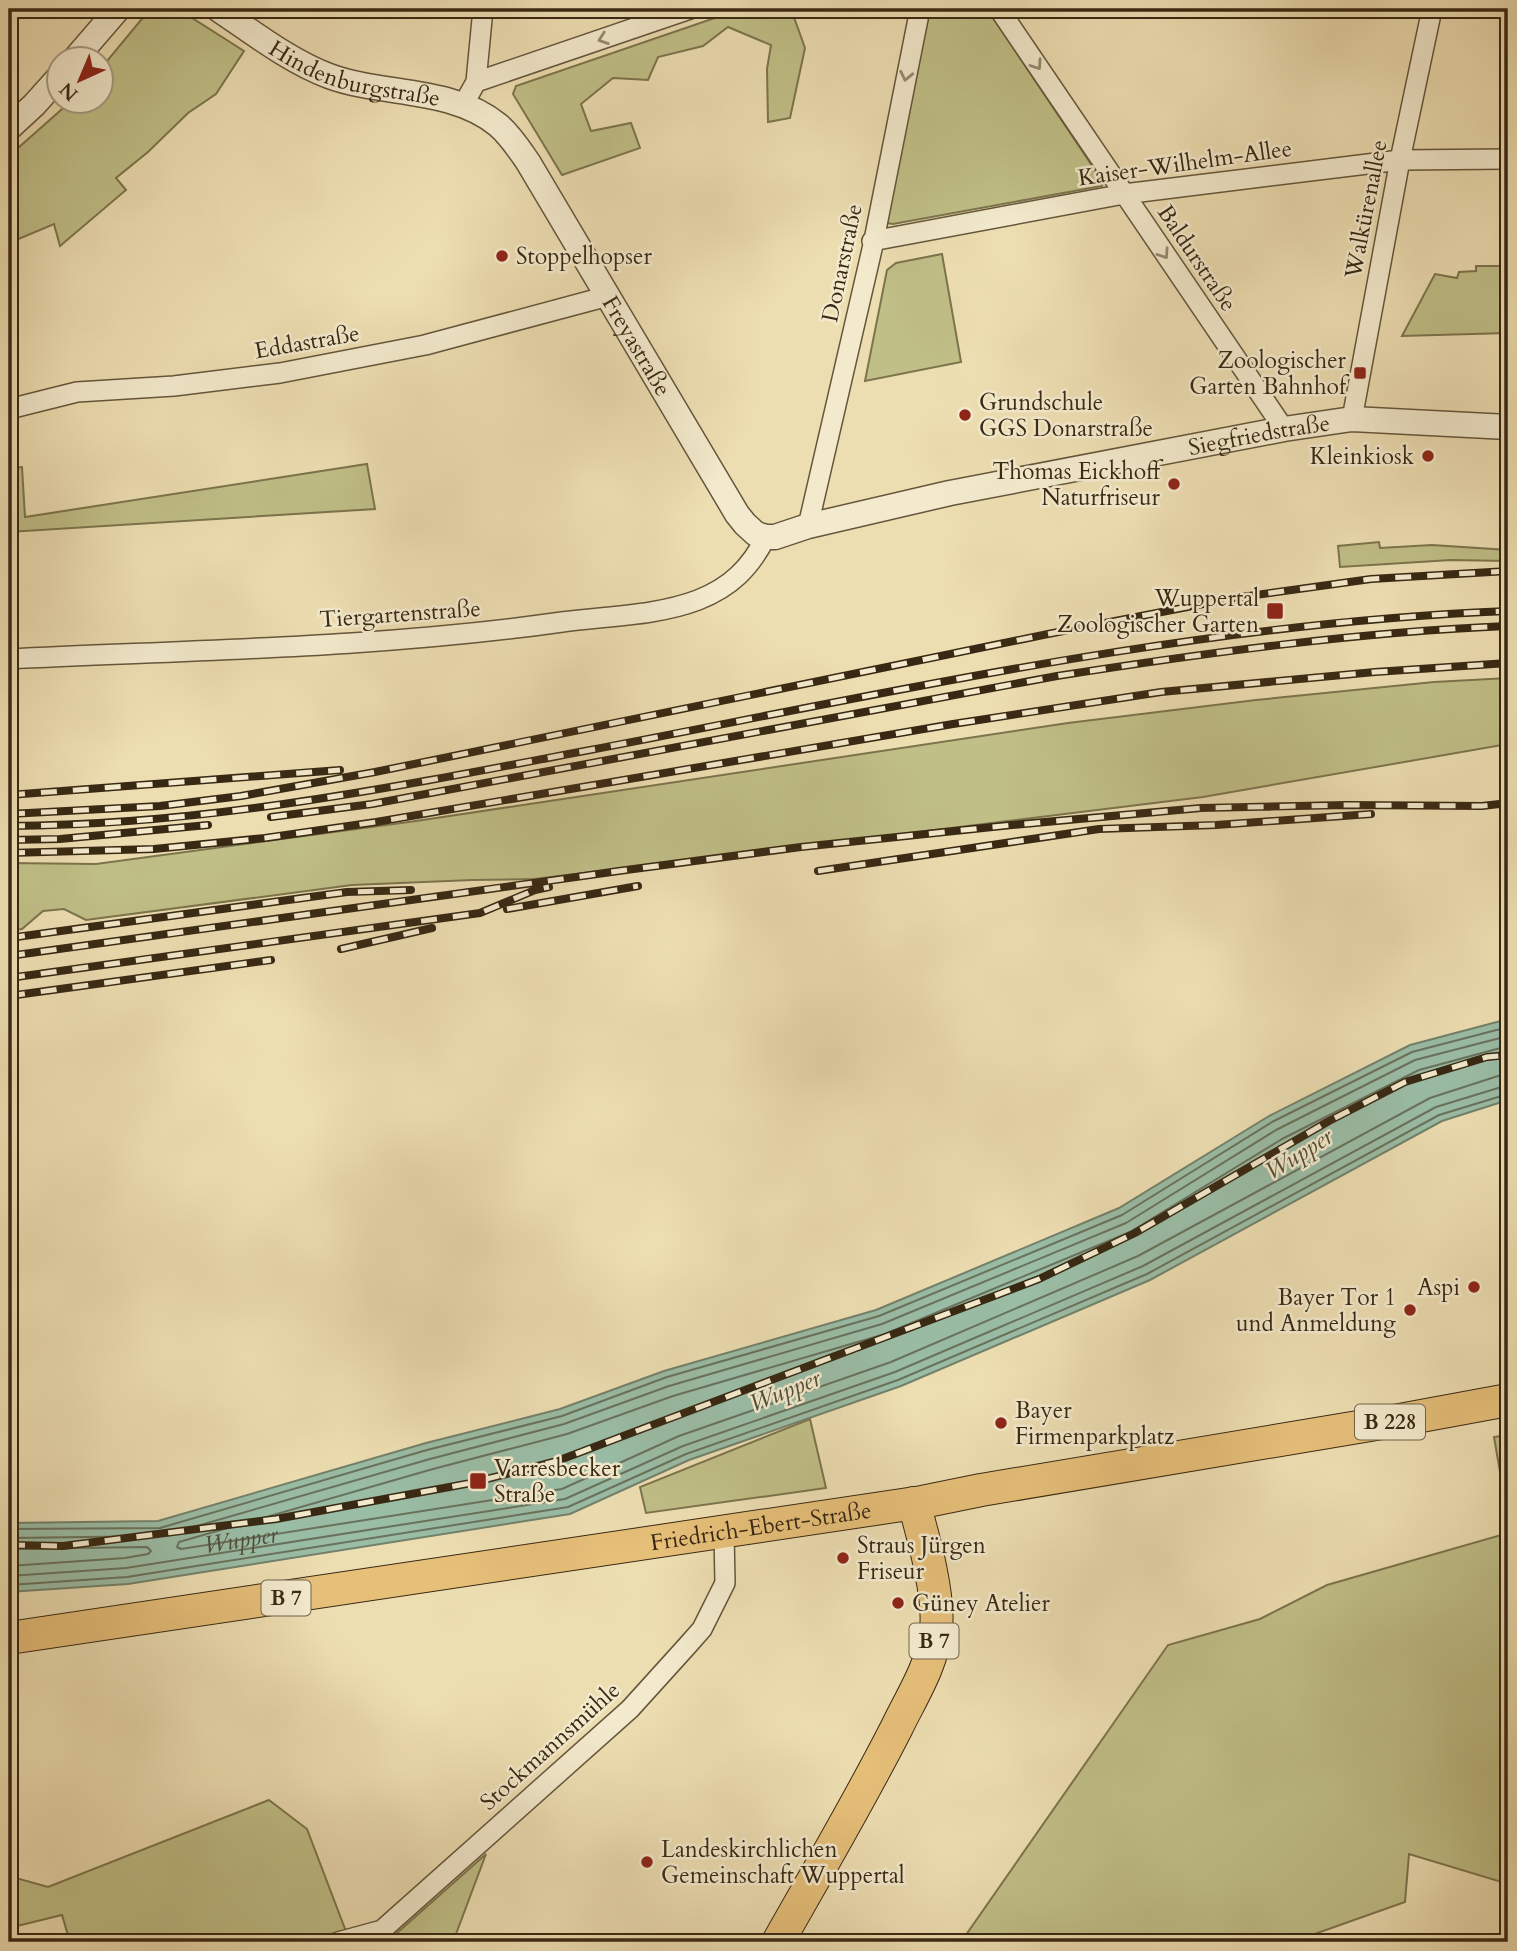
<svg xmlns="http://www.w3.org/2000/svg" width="1517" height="1951" font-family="Cardo,serif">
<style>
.green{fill:#c0bf87;stroke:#7c744d;stroke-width:2}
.water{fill:#9abda6;stroke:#73816b;stroke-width:2}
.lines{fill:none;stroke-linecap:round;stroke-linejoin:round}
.shore{stroke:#69725c;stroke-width:2}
.minor-casing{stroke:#65563b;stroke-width:22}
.tertiary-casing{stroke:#65563b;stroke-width:27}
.primary-casing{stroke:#382813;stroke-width:34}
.minor{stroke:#f3eacd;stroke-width:19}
.tertiary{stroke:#f3eacd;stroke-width:24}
.primary{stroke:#e6bf79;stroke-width:32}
.rail-casing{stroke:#382813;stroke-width:8}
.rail{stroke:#f3eacd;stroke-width:5;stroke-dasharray:16;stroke-linecap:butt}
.oneway{stroke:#968970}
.poi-dot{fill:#8f2418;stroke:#f3eacd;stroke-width:2.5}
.labels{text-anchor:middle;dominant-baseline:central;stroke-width:5;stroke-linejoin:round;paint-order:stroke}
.shield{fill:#f3eacd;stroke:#70624b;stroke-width:2}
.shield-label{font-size:21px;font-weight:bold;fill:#382813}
.street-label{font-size:23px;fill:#382813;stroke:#f3eacd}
.poi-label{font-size:23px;fill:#382813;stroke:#f3eacd;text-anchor:start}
.water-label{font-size:24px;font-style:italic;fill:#504d38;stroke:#f3eacd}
</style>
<rect width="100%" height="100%" fill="#eddeb2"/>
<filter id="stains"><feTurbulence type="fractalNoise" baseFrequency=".00286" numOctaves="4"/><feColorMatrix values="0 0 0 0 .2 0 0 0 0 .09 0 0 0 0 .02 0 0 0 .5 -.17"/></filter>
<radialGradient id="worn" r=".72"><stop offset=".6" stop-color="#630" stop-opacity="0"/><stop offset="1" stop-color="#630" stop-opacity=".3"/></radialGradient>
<!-- green -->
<path class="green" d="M 150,9 L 178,9 L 244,51 L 216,94 L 188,113 L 148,152 L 116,178 L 126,190 L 60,246 L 54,224 L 9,243 L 9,156 L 70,102 L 102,102 L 102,67 Z
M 741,9 L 791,9 L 805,48 L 790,118 L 768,122 L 767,69 L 771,45 L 728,27 L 703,46 L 658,57 L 648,80 L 613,78 L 581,104 L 591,131 L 631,123 L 640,148 L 562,175 L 513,94 L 516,86 Z
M 930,9 L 987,9 L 1103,182 L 1102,186 L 893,224 L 887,223 L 885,217 Z
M 942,254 L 961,362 L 865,381 L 887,270 L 896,263 Z
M 1476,266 L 1508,266 L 1508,333 L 1402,336 L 1435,274 L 1457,278 L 1459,272 L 1476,271 Z
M 367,464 L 375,509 L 9,532 L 9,468 L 22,467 L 25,517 Z
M 1379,542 L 1380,548 L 1432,545 L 1508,550 L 1508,561 L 1451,560 L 1340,567 L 1338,546 Z
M 1508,678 L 1508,744 L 1203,797 L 535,879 L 472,880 L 352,885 L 86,920 L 64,909 L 43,911 L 22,929 L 9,931 L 9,863 L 96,864 L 416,821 L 1068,723 L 1256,700 L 1434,682 Z
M 810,1419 L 826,1488 L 646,1513 L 640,1487 Z
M 1508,1435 L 1508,1518 L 1494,1437 Z
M 1508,1533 L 1508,1884 L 1409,1854 L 1405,1902 L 1292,1942 L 961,1942 L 1168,1645 L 1260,1619 L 1327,1585 Z
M 269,1800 L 307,1829 L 350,1942 L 70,1942 L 62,1915 L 9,1928 L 9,1876 L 48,1887 Z
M 486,1854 L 453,1942 L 383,1942 L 397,1933 Z"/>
<!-- water -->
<path class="water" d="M 1508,1019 L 1508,1100 L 1442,1121 L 1150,1280 L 901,1386 L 689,1460 L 570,1514 L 128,1584 L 9,1592 L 9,1523 L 158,1521 L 426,1443 L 560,1409 L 664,1371 L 876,1310 L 1119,1208 L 1269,1116 L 1410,1045 Z"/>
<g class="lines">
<!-- shore -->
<g class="shore">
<path id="s1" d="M 1508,1046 L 1419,1070 L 1282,1139 L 1130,1232 L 885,1334 L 673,1396 L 567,1434 L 433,1469 L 179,1542 L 177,1547 L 181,1549 L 562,1489 L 679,1436 L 891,1362 L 1138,1256 L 1430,1098 L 1498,1076 L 1508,1074"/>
<path d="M 9,1529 L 160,1528 L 427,1450 L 562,1416 L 667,1377 L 879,1316 L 1122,1215 L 1272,1122 L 1412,1052 L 1508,1027"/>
<path d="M 9,1538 L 162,1536 L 430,1459 L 564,1424 L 669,1386 L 882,1324 L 1126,1223 L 1276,1130 L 1415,1060 L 1508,1036"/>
<path d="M 9,1549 L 147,1547 L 151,1551 L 148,1554 L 125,1558 L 9,1566"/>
<path d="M 9,1576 L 126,1568 L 565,1499 L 683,1446 L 895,1372 L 1143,1266 L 1436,1107 L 1508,1085"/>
<path d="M 9,1585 L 127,1577 L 568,1507 L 686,1454 L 898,1380 L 1147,1274 L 1439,1115 L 1508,1094"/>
</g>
<!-- minor casing -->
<g class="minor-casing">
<path id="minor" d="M 999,9 L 1284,429
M 476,82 L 690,9
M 463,105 L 476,82 L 483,9
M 872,241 L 1124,194 L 1400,160 L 1508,159
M 9,409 L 77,392 L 174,386 L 280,373 L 425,345 L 608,296
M 1352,419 L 1400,160 L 1432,9
M 808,526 L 873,245 L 920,9
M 9,659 C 193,650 379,648 562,622 C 606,616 656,616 698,600 C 731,587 750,568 766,537
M 338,1942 L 382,1930 L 630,1709 L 687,1646 L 702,1629 L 725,1583 L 724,1532"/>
</g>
<!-- tertiary casing -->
<g class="tertiary-casing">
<g id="tertiary">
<path id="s2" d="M 218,9 C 252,32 291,62 329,76 C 383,96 452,87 498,125 C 510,135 519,149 528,162 L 737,514 L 745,524 L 756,534 L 766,537 L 775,537 L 808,526 L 950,493 L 1284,429 L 1352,419 L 1508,427"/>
<path d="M 74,60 L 118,9"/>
<path d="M 9,128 L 34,105 L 60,76"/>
</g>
</g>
<!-- primary casing -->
<g class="primary-casing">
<g id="primary">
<path id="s3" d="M 9,1638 L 922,1502 L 981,1490 L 1394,1421 L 1508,1400"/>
<path d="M 778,1942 C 818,1871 860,1800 897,1727 C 912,1696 933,1664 936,1629 C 940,1596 923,1536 914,1503"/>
</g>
</g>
<!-- minor -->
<use href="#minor" class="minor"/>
<!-- tertiary -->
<use href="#tertiary" class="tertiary"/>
<!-- primary -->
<use href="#primary" class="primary"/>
<!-- rail casing -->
<g class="rail-casing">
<path id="rail" d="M 9,795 L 340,770
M 9,814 L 160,806 L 241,796 L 375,772 L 1048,634 L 1234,598 L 1371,579 L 1508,571
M 271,817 L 372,804 L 1057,676 C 1206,653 1357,632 1508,626
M 9,826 C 208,825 395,787 590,750 C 893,692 1198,623 1508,611
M 9,840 L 60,839 L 208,825
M 9,853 L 154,849 L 265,838 L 376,822 L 953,724 L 1161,692 L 1375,672 L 1508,663
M 818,871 L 1099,829 L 1216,825 L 1371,814
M 507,909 L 638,886
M 9,938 L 347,892 L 411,890
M 341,949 L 432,928
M 9,956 L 626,870 L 801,847 L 1012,825 L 1201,808 L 1347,805 L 1482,806 L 1508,803
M 9,978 L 480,913 L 535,890 L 549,887
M 9,996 L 271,960
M 9,1545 L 63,1546 L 276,1519 L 471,1483 L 557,1461 L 1039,1279 L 1135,1233 L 1329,1121 L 1405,1082 L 1487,1057 L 1508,1055"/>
</g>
<!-- rail -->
<use href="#rail" class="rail"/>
</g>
<!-- one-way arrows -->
<defs><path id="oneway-chevron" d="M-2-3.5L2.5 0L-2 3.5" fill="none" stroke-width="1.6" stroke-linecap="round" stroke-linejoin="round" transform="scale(1.75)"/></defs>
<g class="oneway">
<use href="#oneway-chevron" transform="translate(603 39) rotate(161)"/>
<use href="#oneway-chevron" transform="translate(1037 65) rotate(56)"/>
<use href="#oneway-chevron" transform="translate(906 76) rotate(102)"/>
<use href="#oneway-chevron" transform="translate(1164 254) rotate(56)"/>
</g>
<!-- markers -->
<g class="poi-dot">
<circle cx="502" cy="256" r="7"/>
<rect x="1353" y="366" width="14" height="14" rx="3.5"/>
<circle cx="965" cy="415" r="7"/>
<circle cx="1428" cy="456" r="7"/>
<circle cx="1174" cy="484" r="7"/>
<rect x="1266" y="602" width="18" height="18" rx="3.5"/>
<circle cx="1474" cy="1287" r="7"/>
<circle cx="1410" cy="1310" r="7"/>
<circle cx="1001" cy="1423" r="7"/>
<rect x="469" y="1472" width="18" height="18" rx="3.5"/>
<circle cx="843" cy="1558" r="7"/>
<circle cx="898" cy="1603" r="7"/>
<circle cx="647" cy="1862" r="7"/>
</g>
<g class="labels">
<!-- shield labels -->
<g class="shield">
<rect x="1355" y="1404.5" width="70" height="35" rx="5"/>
<rect x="261.5" y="1580.5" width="49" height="35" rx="5"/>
<rect x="909.5" y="1623.5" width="49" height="35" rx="5"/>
</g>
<g class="shield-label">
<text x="1390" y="1422">B 228</text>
<text x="286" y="1598">B 7</text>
<text x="934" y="1641">B 7</text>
</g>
<!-- street labels -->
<g class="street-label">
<text stroke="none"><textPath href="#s2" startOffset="154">Hindenburgstraße</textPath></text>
<text transform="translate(1185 163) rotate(-8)">Kaiser-Wilhelm-Allee</text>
<text transform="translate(1366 209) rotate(-79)">Walkürenallee</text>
<text transform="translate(1197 258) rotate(56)">Baldurstraße</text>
<text transform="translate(842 263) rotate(-78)">Donarstraße</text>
<text transform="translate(307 342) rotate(-10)">Eddastraße</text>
<text stroke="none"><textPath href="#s2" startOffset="569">Freyastraße</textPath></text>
<text stroke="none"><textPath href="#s2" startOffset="1307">Siegfriedstraße</textPath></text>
<text transform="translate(400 614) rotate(-4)">Tiergartenstraße</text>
<text stroke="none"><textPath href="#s3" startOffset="760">Friedrich-Ebert-Straße</textPath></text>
<text transform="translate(550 1746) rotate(-42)">Stockmannsmühle</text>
</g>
<!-- poi labels -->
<g class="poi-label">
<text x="516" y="256">Stoppelhopser</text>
<text x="1346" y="360" text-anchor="end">Zoologischer<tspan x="1346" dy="26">Garten Bahnhof</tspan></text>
<text x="979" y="402">Grundschule<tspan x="979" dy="26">GGS Donarstraße</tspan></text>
<text x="1414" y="456" text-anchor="end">Kleinkiosk</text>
<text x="1160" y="471" text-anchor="end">Thomas Eickhoff<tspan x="1160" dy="26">Naturfriseur</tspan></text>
<text x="1259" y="598" text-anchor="end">Wuppertal<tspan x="1259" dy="26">Zoologischer Garten</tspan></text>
<text x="1460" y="1287" text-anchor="end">Aspi</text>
<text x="1396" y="1297" text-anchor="end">Bayer Tor 1<tspan x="1396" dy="26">und Anmeldung</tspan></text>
<text x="1015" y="1410">Bayer<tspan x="1015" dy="26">Firmenparkplatz</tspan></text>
<text x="494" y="1468">Varresbecker<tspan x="494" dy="26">Straße</tspan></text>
<text x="857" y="1545">Straus Jürgen<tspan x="857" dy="26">Friseur</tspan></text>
<text x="912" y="1603">Güney Atelier</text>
<text x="661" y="1849">Landeskirchlichen<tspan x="661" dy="26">Gemeinschaft Wuppertal</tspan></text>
</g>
<!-- water labels -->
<g class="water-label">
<text transform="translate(1299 1154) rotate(-32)">Wupper</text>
<text transform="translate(785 1391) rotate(-22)">Wupper</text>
<text stroke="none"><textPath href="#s1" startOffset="1496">Wupper</textPath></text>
</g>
</g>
<!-- margin -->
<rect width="1517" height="1951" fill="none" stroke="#eddeb2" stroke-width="35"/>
<rect x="10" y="10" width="1496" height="1930" fill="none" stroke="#382813" stroke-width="3.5"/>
<rect x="18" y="18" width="1482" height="1916" fill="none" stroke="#382813" stroke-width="2"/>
<!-- north arrow -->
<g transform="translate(80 80) rotate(224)"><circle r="33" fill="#f3eacd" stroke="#a89c83" stroke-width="2"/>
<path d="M0-5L12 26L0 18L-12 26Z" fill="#8f2418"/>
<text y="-10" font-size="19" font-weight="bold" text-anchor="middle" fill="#382813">N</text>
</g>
<rect width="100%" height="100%" filter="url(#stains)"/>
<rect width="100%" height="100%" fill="url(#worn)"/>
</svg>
